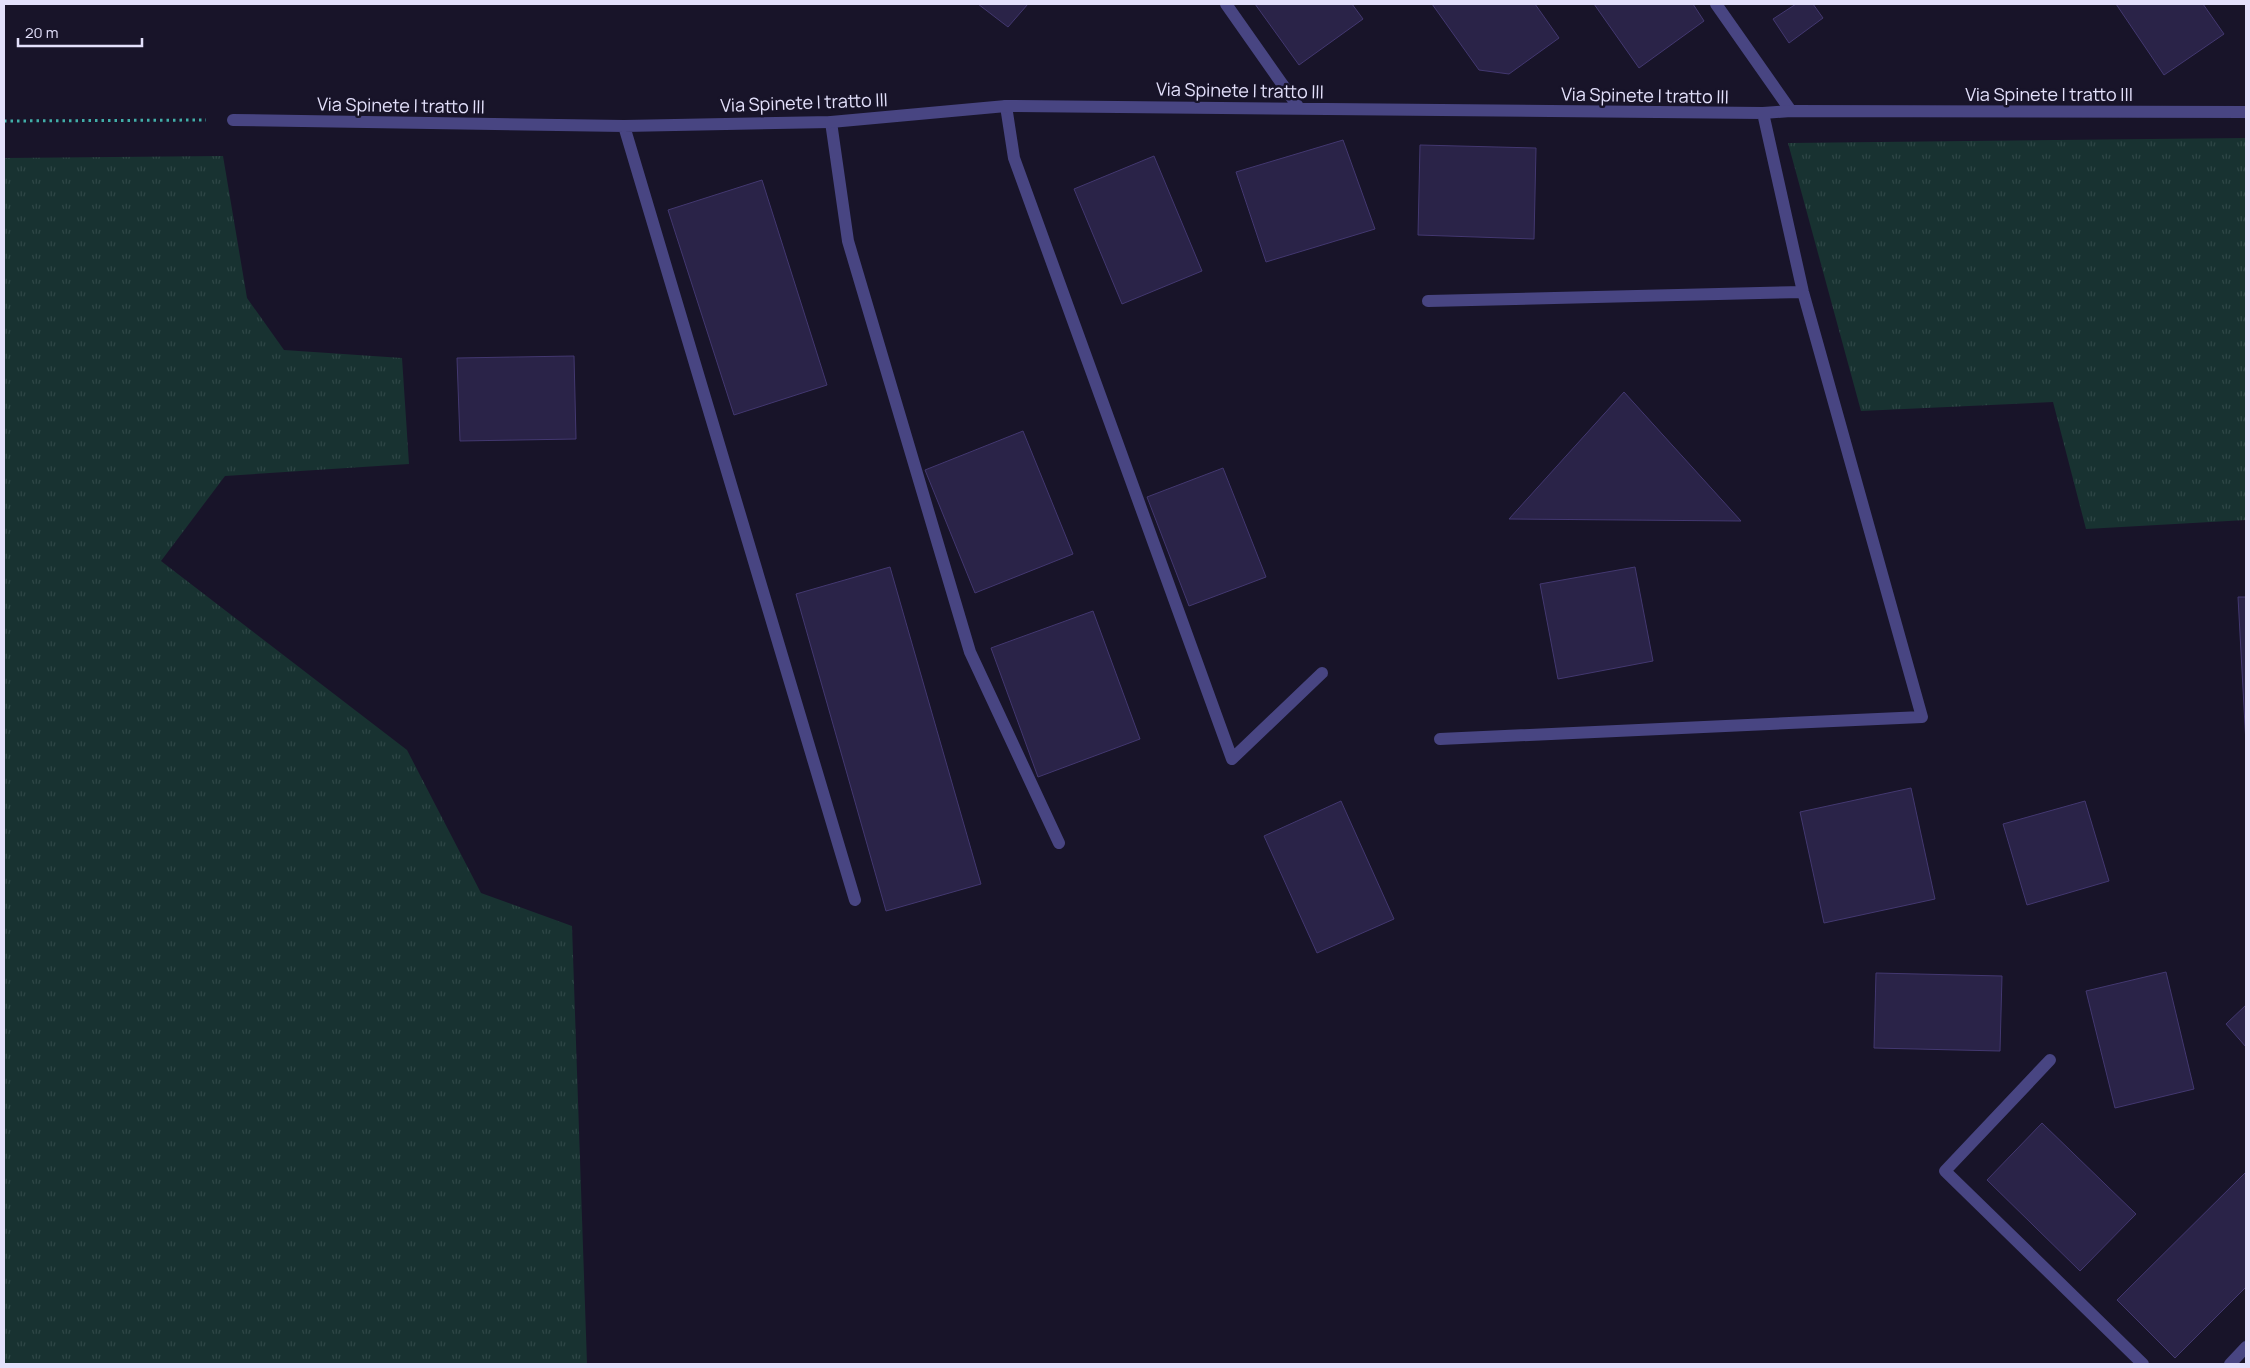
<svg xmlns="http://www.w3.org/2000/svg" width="2250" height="1368" font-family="Manrope,sans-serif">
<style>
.grass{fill:url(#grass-tufts)}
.building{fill:#2a2348;stroke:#433870}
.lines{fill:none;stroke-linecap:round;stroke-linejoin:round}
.path{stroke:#41aea8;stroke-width:3;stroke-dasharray:2.5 4;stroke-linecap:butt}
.lane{stroke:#484582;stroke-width:12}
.street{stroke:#484582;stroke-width:12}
.labels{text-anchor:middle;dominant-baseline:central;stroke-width:5;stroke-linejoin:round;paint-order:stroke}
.street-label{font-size:18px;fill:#e3e0fb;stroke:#181429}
</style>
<defs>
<pattern id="grass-tufts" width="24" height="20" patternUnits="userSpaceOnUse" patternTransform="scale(1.25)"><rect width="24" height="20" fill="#183231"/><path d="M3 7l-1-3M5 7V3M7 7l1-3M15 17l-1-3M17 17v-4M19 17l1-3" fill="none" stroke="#2e4646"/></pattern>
</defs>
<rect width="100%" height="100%" fill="#181429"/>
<!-- grass -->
<path class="grass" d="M 2246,138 L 2246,520 L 2086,529 L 2053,402 L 1861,411 L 1788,143 Z
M 223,156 L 247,298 L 284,350 L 402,358 L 409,464 L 225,476 L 161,561 L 407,750 L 481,893 L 572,926 L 587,1364 L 4,1364 L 4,158 Z"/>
<!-- building -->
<path class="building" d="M 978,4 L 1028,4 L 1008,27 Z
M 1255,4 L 1352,4 L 1363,19 L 1299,65 Z
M 1432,4 L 1535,4 L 1559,38 L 1509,74 L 1479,70 Z
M 1594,4 L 1693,4 L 1704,21 L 1639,68 Z
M 1796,4 L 1813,4 L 1823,18 L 1789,43 L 1773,19 Z
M 2116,4 L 2203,4 L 2224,34 L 2164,75 Z
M 1343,140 L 1375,229 L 1266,262 L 1236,172 Z
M 1420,145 L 1536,148 L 1534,239 L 1418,235 Z
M 1154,156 L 1202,271 L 1122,304 L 1074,189 Z
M 762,180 L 827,385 L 734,415 L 668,210 Z
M 574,356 L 576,439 L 460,441 L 457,358 Z
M 1624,392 L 1741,521 L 1509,519 Z
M 1023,431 L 1073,554 L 975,593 L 925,470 Z
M 1223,468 L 1266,577 L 1189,606 L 1147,497 Z
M 890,567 L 981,884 L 886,911 L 796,594 Z
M 1635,567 L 1653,661 L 1558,679 L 1540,584 Z
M 2238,597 L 2246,597 L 2246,744 Z
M 1093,611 L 1140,739 L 1038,777 L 991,648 Z
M 1911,788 L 1935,899 L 1824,923 L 1800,812 Z
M 1341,801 L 1394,919 L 1317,953 L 1264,836 Z
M 2085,801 L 2109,881 L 2027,905 L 2003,824 Z
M 2166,972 L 2194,1089 L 2115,1108 L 2086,991 Z
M 1876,973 L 2002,976 L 2000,1051 L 1874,1048 Z
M 2246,1005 L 2246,1047 L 2226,1024 Z
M 2042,1123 L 2136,1214 L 2080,1271 L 1987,1180 Z
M 2246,1172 L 2246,1287 L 2175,1358 L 2117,1300 Z"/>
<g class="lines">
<!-- path -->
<path class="path" d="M 4,121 L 206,120"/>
<!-- lane -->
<path class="lane" d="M 1716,4 L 1791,111
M 1006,106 L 1014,158 L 1232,759 L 1322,673
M 831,122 L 848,241 L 970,652 L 1059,843"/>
<!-- street -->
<path class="street" d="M 1226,4 L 1299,108
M 233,120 L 624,126 L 831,122 L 1006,106 L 1763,113 L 1791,111 L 2246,112
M 624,126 L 855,900
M 1428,301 L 1803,292
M 1440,739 L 1922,717 L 1803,292 L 1763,113
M 2050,1060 L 1945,1171 L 2143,1364
M 2230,1364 L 2246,1347"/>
</g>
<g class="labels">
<!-- street labels -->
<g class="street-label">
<text transform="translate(1240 90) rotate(1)">Via Spinete I tratto III</text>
<text x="2049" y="94">Via Spinete I tratto III</text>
<text transform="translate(1645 95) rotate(1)">Via Spinete I tratto III</text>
<text transform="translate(804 102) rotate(-2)">Via Spinete I tratto III</text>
<text transform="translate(401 105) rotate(1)">Via Spinete I tratto III</text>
</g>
</g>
<!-- border -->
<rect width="2250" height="1368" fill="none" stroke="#e3e0fb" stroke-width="10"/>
<!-- scale -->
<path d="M18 38v8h124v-8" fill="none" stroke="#e3e0fb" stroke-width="2.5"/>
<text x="25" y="38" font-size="15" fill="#e3e0fb" stroke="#181429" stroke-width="4" paint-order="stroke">20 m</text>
</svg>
